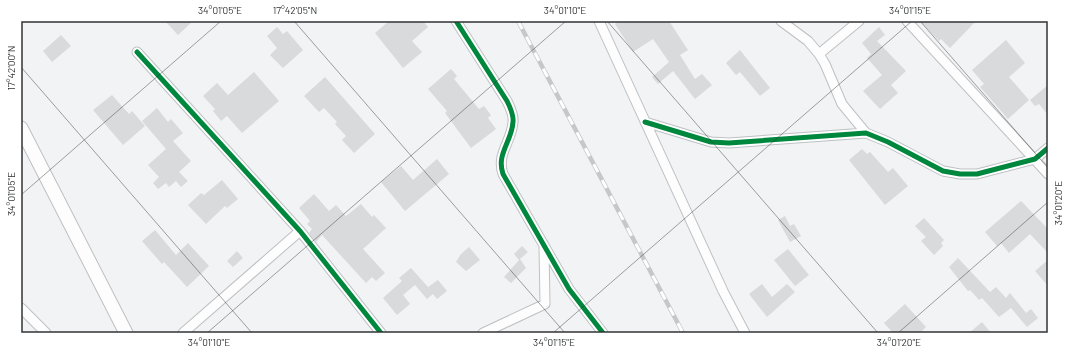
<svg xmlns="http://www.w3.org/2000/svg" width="1069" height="354" font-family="Barlow,sans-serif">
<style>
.building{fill:#d8dadb}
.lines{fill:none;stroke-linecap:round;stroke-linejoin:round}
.street-casing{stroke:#bfc0c2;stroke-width:11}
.secondary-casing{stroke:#bfc0c2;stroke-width:15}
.street{stroke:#fdfdfe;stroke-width:9}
.secondary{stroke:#fdfdfe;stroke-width:13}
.rail-casing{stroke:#c6c8c8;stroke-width:4.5}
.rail{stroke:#fff;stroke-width:3;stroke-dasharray:9;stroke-linecap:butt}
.cycleway-casing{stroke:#fff;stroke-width:8}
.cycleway{stroke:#00873e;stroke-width:5}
.ticks{fill:none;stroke:#313334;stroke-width:1;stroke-opacity:0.45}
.neatline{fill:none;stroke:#313334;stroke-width:1.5}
.ticks-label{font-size:10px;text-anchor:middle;fill:#313334}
</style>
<rect width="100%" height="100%" fill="#f1f3f5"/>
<!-- building -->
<path class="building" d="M 165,21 L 193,21 L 178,35 Z
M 389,21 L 423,21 L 428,27 L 412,41 L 422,52 L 403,68 L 375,33 Z
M 619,21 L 669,21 L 688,50 L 680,55 L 695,79 L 702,74 L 712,85 L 695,99 L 673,71 L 658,84 L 652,77 L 669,62 L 653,39 L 633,52 L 615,24 Z
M 920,21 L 976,21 L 950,48 L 941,39 L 939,41 Z
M 277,27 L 283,34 L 287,31 L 303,50 L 283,68 L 270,55 L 277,48 L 267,36 Z
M 879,27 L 885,35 L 877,41 L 906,71 L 891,85 L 898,93 L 880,109 L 863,91 L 882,75 L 867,58 L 871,54 L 862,43 Z
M 61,35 L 71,46 L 52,62 L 43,51 Z
M 1006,40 L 1025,63 L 1009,77 L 1029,100 L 1008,119 L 980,87 L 984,84 L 972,70 Z
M 740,50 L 770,88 L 760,96 L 740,72 L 736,75 L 726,63 Z
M 451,69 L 457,76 L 454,79 L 479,109 L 484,106 L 491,115 L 488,118 L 496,129 L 471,148 L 445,113 L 447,111 L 428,89 Z
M 254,72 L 279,101 L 242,133 L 227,116 L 221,121 L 213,111 L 215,109 L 203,96 L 217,83 L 228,95 Z
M 325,77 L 375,134 L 354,153 L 342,140 L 346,136 L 335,124 L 337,122 L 324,108 L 319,112 L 304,96 Z
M 1048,85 L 1048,115 L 1039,104 L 1035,106 L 1030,100 Z
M 112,95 L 129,114 L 132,111 L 145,126 L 123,145 L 93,110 Z
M 157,108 L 168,122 L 171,119 L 183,133 L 173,141 L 191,161 L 179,172 L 188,181 L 181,187 L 176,181 L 169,187 L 166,183 L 158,189 L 153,183 L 159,177 L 148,165 L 166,149 L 142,121 Z
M 862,149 L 867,154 L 870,152 L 888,172 L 893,168 L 908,186 L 885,205 L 849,160 Z
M 437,159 L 449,174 L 405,211 L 381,182 L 401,166 L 413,180 Z
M 222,180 L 238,199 L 227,208 L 225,206 L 206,224 L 188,205 L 201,193 L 204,195 Z
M 314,194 L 329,211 L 336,205 L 346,216 L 361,204 L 372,217 L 374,215 L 386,228 L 363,249 L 385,273 L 376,281 L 372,277 L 366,283 L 322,235 L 316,242 L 309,233 L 312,229 L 307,224 L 310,221 L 299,208 Z
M 1021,201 L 1048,229 L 1048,253 L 1030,234 L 1009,253 L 1001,243 L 997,246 L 985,232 Z
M 785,216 L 790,226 L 794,224 L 801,236 L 790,242 L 778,220 Z
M 924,218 L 944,240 L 941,243 L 943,246 L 934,255 L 921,241 L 926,237 L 915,226 Z
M 155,230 L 176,255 L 188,243 L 209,266 L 187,287 L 164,262 L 162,264 L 142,241 Z
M 522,246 L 528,252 L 520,259 L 526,268 L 511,283 L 504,277 L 519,260 L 514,254 Z
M 469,247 L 480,260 L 466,271 L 456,262 L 461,254 Z
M 788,249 L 809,275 L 795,286 L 774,260 Z
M 237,251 L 243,258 L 233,267 L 227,261 Z
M 958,258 L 990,292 L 996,287 L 1006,298 L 1010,293 L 1026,313 L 1031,309 L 1038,318 L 1027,327 L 1011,308 L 999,317 L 982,298 L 979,300 L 970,290 L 968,291 L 949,267 Z
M 1048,260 L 1048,286 L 1035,271 Z
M 411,268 L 428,287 L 438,280 L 447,291 L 437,299 L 433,294 L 427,299 L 415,285 L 403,295 L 410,304 L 397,315 L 383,298 L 402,281 L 399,278 Z
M 762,284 L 772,297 L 787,284 L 795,292 L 767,317 L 749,294 Z
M 905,304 L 926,327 L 920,333 L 893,333 L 884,323 Z
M 982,322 L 991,333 L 969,333 Z"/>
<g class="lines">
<!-- street casing -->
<g class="street-casing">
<path id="street" d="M 456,21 L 507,101 C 510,107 514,115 513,122 C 512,141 496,154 503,174 L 569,289 L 603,333
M 599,21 L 723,291 L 745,333
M 781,21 L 808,41 L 819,54 L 825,64 L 842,104 L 866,133
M 907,21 L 1048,174
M 137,52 L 300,231 L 381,333
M 819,54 L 859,21
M 645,122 L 711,142 L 729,143 L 866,133 L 888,142 L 943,171 L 960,174 L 977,174 L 1035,159 L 1048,148
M 21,308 L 46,333
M 183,333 L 300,231
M 483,333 L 545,304 L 544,248"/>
</g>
<!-- secondary casing -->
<g class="secondary-casing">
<path id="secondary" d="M 21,128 L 126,333"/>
</g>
<!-- street -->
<use href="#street" class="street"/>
<!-- secondary -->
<use href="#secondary" class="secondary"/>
<!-- rail casing -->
<g class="rail-casing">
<path id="rail" d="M 518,21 L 683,333"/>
</g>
<!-- rail -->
<use href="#rail" class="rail"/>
<!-- cycleway casing -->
<g class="cycleway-casing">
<path id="cycleway" d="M 456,21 L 507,101 C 510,107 514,115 513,122 C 512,141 496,154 503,174 L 569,289 L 603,333
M 137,52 L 300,231 L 381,333
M 645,122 L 711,142 L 729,143 L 866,133 L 888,142 L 943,171 L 960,174 L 977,174 L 1035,159 L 1048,148"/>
</g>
<!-- cycleway -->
<use href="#cycleway" class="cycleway"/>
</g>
<!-- ticks -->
<path class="ticks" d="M 294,21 L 565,333M 607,21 L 878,333M 920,21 L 1048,168M 21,67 L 252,333M 21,195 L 221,21M 207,333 L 566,21M 553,333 L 912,21M 898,333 L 1048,202"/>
<!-- border -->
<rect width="1069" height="354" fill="none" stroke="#ffffff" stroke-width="44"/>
<rect x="22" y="22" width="1025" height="310" class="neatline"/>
<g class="ticks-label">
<text x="220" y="14">34°01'05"E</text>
<text x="295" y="14">17°42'05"N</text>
<text x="565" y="14">34°01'10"E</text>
<text x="910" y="14">34°01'15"E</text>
<text transform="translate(11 68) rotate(-90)" y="4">17°42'00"N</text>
<text transform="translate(11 194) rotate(-90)" y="4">34°01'05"E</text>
<text transform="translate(1058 203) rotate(-90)" y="4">34°01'20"E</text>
<text x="209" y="346">34°01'10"E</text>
<text x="554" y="346">34°01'15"E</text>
<text x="899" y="346">34°01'20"E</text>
</g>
</svg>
